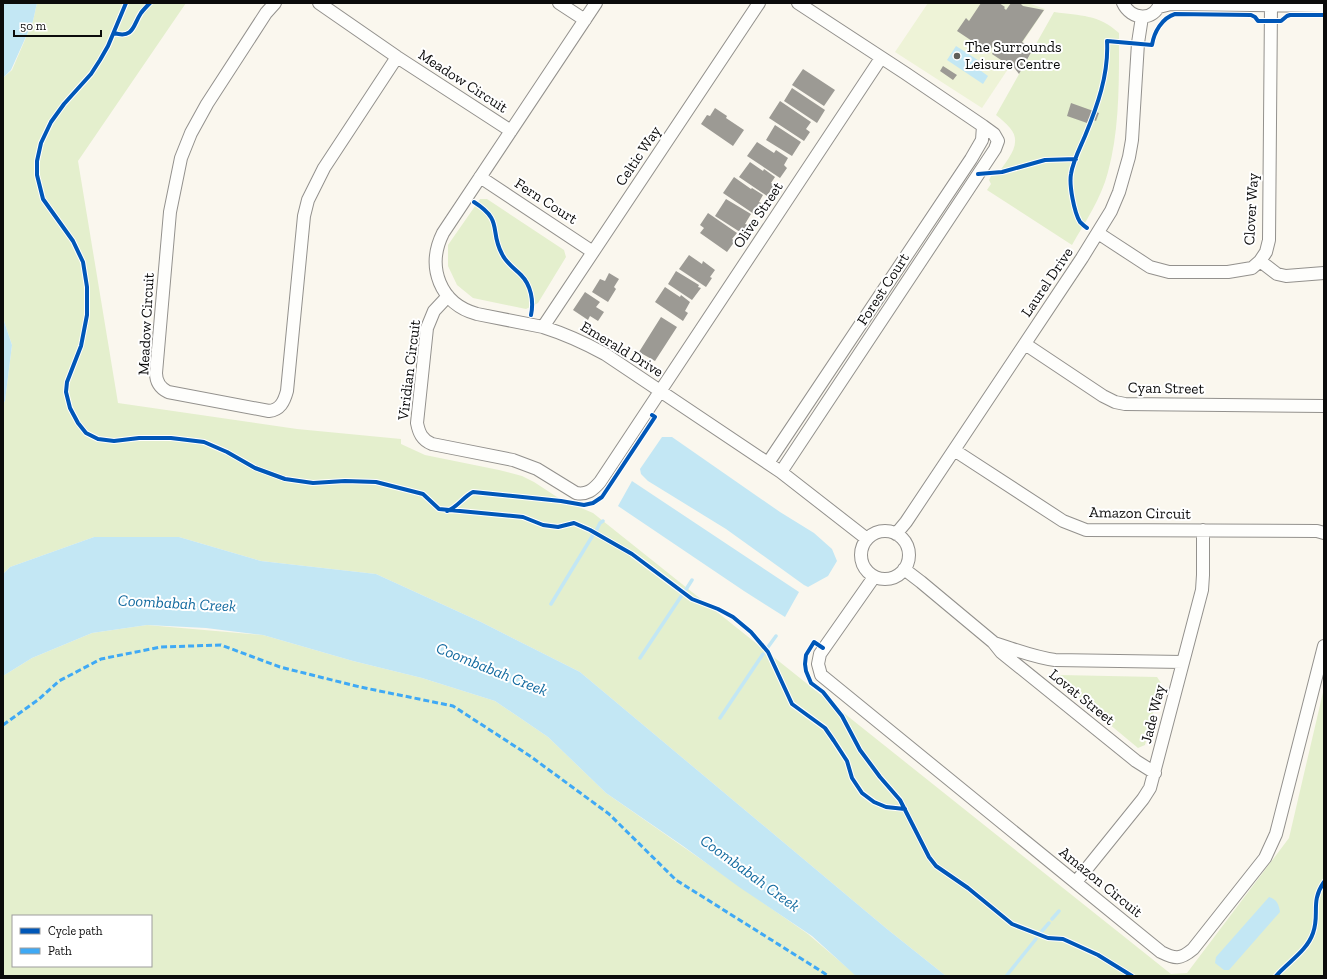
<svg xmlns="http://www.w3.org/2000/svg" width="1327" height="979" font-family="'Zilla Slab',serif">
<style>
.green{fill:#e4efcd;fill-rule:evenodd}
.pitch{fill:#eef3d7}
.water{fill:#c3e7f4}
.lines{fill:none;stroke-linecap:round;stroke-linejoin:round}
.stream{stroke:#c3e7f4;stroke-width:3.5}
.building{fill:#9c9a94}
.minor-casing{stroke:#93918d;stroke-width:14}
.minor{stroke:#fefefc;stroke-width:12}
.quiet{stroke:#3fa9f5;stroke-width:3;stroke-dasharray:6 3;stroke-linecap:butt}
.cycleway-casing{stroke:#fff;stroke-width:6}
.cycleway{stroke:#0057b8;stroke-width:4}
.poi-dot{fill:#5f5e5a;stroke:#fff;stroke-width:1.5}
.labels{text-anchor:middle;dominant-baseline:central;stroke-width:4;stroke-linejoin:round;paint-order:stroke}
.poi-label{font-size:15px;fill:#0b0b0b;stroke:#fff;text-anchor:start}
.street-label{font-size:15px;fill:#0b0b0b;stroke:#fff}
.water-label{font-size:16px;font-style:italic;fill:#126a9f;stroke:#fff}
</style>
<rect width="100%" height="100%" fill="#faf7ee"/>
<!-- green -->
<path class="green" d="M 37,3 L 186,3 L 78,161 L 118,403 L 297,429 L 401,439 L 401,444 L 425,455 L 499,470 L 522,476 L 534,482 L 560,499 L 593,513 L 1171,974 L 1187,973 L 1289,838 L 1324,688 L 1324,976 L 946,976 L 887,929 L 580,672 L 481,622 L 376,574 L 261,561 L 179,537 L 94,537 L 10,567 L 3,574 L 3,404 L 5,401 L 12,345 L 3,318 L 3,78 L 12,70 L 33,21 Z
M 1054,12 C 1081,16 1098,14 1119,33 C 1119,78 1120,129 1108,172 C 1101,199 1085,222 1072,245 L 987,190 L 991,184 L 989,180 L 991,176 L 997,175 C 1006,161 1024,144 1010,128 C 1006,123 1001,119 996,115 Z
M 480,199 L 487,199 L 564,250 L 566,257 L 538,303 L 526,309 L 473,298 L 457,285 L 448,266 L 448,245 Z
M 147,625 L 263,635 L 353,661 L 422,678 L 495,701 L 548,737 L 606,793 L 808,934 L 857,976 L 3,976 L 3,676 L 32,658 L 92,633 ZM 13,916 L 151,916 L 151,966 L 13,966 Z
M 1060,675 L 1157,677 L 1161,683 L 1145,745 L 1138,748 L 1055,679 Z"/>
<!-- pitch -->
<path class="pitch" d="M 928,3 L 1028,3 L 1045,9 L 1007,66 L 1008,69 L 982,108 L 895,52 Z"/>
<!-- water -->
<path class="water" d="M 3,3 L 37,3 L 33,21 L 11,70 L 3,78 Z
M 956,46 L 981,62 L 977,68 L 988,76 L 983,84 L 947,60 Z
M 3,318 L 12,345 L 5,401 L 3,404 Z
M 662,437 L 672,437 L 780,512 L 814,533 L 832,549 L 837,561 L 828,576 L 808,587 L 804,585 L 726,529 L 648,481 L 641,474 L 640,469 Z
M 632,481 L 799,592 L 785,617 L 744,591 L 618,506 Z
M 94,537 L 179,537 L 261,561 L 376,574 L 481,622 L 580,672 L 887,929 L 946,976 L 856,976 L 812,936 L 739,887 L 683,846 L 606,793 L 548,737 L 495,701 L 422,678 L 353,661 L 263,635 L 206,628 L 147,625 L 92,633 L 32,658 L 3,676 L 3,574 L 10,567 Z
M 1269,897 C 1276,899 1279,904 1280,912 L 1229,970 L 1224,970 L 1215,963 L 1216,957 Z"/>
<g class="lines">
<!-- stream -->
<path class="stream" d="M 596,531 L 600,523 L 603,521
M 685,591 L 692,580
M 551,604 L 593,535
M 768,647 L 776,636
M 640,658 L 682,595
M 720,718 L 763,654
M 1052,919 L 1059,911
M 1042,931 L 1049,923
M 1007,975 L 1036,939"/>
</g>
<!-- building -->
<path class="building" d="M 981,3 L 999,3 L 1005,7 L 1004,8 L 1006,10 L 1011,3 L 1020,3 L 1023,6 L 1044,10 L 1022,42 L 1033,49 L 1019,74 L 1009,61 L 1007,64 L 992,54 L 998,44 L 995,42 L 988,54 L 980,48 L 981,47 L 957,31 L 966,18 L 969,21 Z
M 943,66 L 957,75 L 953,80 L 940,71 Z
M 803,69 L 835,90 L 824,106 L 792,85 Z
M 792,88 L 825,110 L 817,123 L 784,101 Z
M 780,101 L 811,122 L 806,129 L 810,132 L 804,141 L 769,118 Z
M 1071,103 L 1099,113 L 1096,121 L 1089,118 L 1087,123 L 1067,116 Z
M 715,108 L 727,116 L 726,118 L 744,130 L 733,146 L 701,124 L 707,115 L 710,116 Z
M 775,125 L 801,142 L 792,156 L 766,140 Z
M 757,142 L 774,153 L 776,150 L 788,158 L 784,165 L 787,168 L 780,178 L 747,156 Z
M 750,162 L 763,171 L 764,169 L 775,177 L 771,183 L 774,185 L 767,196 L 739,177 Z
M 734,177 L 751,189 L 752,188 L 763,195 L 759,202 L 761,203 L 754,214 L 723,193 Z
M 726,199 L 751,214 L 745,224 L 748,225 L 744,232 L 742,230 L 740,232 L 715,216 Z
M 708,213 L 737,233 L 732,239 L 735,241 L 727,252 L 700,233 L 704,228 L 700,225 Z
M 689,255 L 702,264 L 703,261 L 715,270 L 710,277 L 712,278 L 706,287 L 679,269 Z
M 676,271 L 699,285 L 698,287 L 701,288 L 692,300 L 668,284 Z
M 609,273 L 619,279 L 614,287 L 616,289 L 608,302 L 592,292 L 600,279 L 605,281 Z
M 665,287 L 680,297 L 681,295 L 690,302 L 685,311 L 688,313 L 683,321 L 655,302 Z
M 585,292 L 600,302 L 596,307 L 604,312 L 598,321 L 590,316 L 588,320 L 573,310 Z
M 661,317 L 677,327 L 655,361 L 639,352 Z"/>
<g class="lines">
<!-- minor casing -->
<g class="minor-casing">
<path id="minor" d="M 275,3 L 266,13 L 207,104 L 191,133 L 181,158 L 170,212 L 156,373 C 156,382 160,388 168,392 L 269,411 C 280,410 284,402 287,391 L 304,216 L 308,200 L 324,168 L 397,57
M 319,3 L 397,57 L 511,131
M 559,3 L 585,20
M 596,3 L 443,233 C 426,267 440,304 477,314 L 543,327 C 565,334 585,343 605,354 L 781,472 L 867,539
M 1123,3 C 1131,20 1154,22 1160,3
M 1159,7 L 1171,4 L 1324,6
M 480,177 L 593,252
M 1098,233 L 1150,267 L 1169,272 L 1228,272 L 1252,268 L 1260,261 L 1266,252 L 1269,240 L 1271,5
M 1260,261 L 1277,274 L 1286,276 L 1324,273
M 448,296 L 434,311 L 427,328 L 417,423 C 419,433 422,440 432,444 L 513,460 L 537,469 L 576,493 C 587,495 593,490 600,482 L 881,58
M 543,327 L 759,3
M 1025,344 L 1103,396 L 1115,402 L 1125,404 L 1324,406
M 954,450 L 1063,521 L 1086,530 L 1317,531 L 1324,533
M 768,463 L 971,159 L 982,140 L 983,126
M 781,472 L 995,149 L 998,141 L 994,134 L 983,126 L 905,73 L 798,3
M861 555a24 24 0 1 1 48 0a24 24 0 1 1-48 0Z
M 896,534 L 906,522 L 1082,258 L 1111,211 L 1119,192 L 1129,157 L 1132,140 L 1138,43 L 1142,17
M 904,569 L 921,582 L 993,642 L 1001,652 L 1136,761 L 1155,773
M 874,577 L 820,654 L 818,664 L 821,675 L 1161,952 C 1175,959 1180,960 1193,949 L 1265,858 L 1276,834 L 1324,646
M 994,643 C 1014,649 1033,657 1055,660 L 1183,662
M 1076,882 L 1143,799 L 1150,788 L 1202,590 L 1203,575 L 1203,530"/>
</g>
<!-- minor -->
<use href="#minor" class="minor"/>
<!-- quiet -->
<path class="quiet" d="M 3,725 L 39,699 L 59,681 L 101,659 L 161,647 L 221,645 L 280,667 L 360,687 L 453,706 L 530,756 L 609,814 L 676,880 L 824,973 L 828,976"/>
<!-- cycleway casing -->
<g class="cycleway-casing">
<path id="cycleway" d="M 126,3 L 108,46 L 100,60 L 91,74 L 64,104 L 51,122 L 41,143 L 37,161 L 37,175 L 43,199 L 73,241 L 83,262 L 87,287 L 87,315 L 81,346 L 67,382 L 66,392 L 70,408 L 78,423 L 86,433 L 98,439 L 114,441 L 139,438 L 171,438 L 204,442 L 227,452 L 255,468 L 285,479 L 313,483 L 345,481 L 376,482 L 423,494 L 439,509 L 523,517 L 543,525 L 558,527 L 574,523 L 590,530 L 632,554 L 692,599 L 718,609 L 733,617 L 751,632 L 768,652 L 792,704 L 825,728 L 834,741 L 847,761 L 852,778 L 862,793 L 874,802 L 886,807 L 905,809
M 114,33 C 134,39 133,25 141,13 C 144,9 147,6 150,3
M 978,174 L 1002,172 L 1045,160 L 1076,159
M 474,202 C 504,221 489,230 502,254 C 506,263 514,268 521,275 C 531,285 534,301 531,315
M 1087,228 C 1084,226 1082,224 1080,222 C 1074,212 1069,185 1071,174 C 1073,161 1080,148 1085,136 C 1097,107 1109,74 1107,41 L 1152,45 C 1154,32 1162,18 1175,14 L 1251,15 L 1255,17 L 1258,21 L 1281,21 L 1287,16 L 1290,15 L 1324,15
M 447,511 C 458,507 463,497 473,492 L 561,501 L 584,505 L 593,503 L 602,497 L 655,417 L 652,415
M 823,648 L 814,642 L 806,655 L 805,664 L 806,671 L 811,683 L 823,692 L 842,716 L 860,750 L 880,777 L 900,800 L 929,857 L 936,866 L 968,888 L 1012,924 L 1048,938 L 1063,939 L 1098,955 L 1132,976
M 1276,976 C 1288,962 1307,951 1313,933 C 1320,914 1310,902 1324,882"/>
</g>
<!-- cycleway -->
<use href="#cycleway" class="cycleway"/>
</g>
<!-- markers -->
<circle class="poi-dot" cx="957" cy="56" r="4"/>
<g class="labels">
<!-- poi labels -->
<g class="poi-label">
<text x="965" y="47">The Surrounds<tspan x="965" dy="17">Leisure Centre</tspan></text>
</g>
<!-- street labels -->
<g class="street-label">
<text transform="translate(463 81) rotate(33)">Meadow Circuit</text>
<text transform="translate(638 156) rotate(-56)">Celtic Way</text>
<text transform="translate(546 201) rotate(33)">Fern Court</text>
<text transform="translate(1251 209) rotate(-87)">Clover Way</text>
<text transform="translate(758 215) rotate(-56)">Olive Street</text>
<text transform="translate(1047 282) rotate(-56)">Laurel Drive</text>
<text transform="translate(883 289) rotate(-57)">Forest Court</text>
<text transform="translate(146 324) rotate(-87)">Meadow Circuit</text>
<text transform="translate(622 349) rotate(31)">Emerald Drive</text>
<text transform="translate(409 370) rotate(-83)">Viridian Circuit</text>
<text transform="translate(1166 388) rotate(1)">Cyan Street</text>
<text transform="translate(1140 513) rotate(1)">Amazon Circuit</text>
<text transform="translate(1082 697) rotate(39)">Lovat Street</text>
<text transform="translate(1153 714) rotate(-76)">Jade Way</text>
<text transform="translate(1101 882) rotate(39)">Amazon Circuit</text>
</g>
<!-- water labels -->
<g class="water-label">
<text transform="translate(177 603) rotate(3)">Coombabah Creek</text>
<text transform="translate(492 669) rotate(22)">Coombabah Creek</text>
<text transform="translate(750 873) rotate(36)">Coombabah Creek</text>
</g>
</g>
<!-- border -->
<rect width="1327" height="979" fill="none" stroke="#0b0b0b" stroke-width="8"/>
<!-- legend -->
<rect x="12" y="915" width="140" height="52" fill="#ffffff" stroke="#9d9d9d"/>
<rect x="20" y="928" width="20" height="6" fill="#0057b8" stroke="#9d9d9d"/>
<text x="48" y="935" font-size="12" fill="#0b0b0b">Cycle path</text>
<rect x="20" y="948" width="20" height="6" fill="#3fa9f5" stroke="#9d9d9d"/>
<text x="48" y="955" font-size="12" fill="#0b0b0b">Path</text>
<!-- scale -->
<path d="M14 30v6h87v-6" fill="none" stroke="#0b0b0b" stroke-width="2"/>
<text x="20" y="30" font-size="12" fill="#0b0b0b" stroke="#ffffff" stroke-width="3" paint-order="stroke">50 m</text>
</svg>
